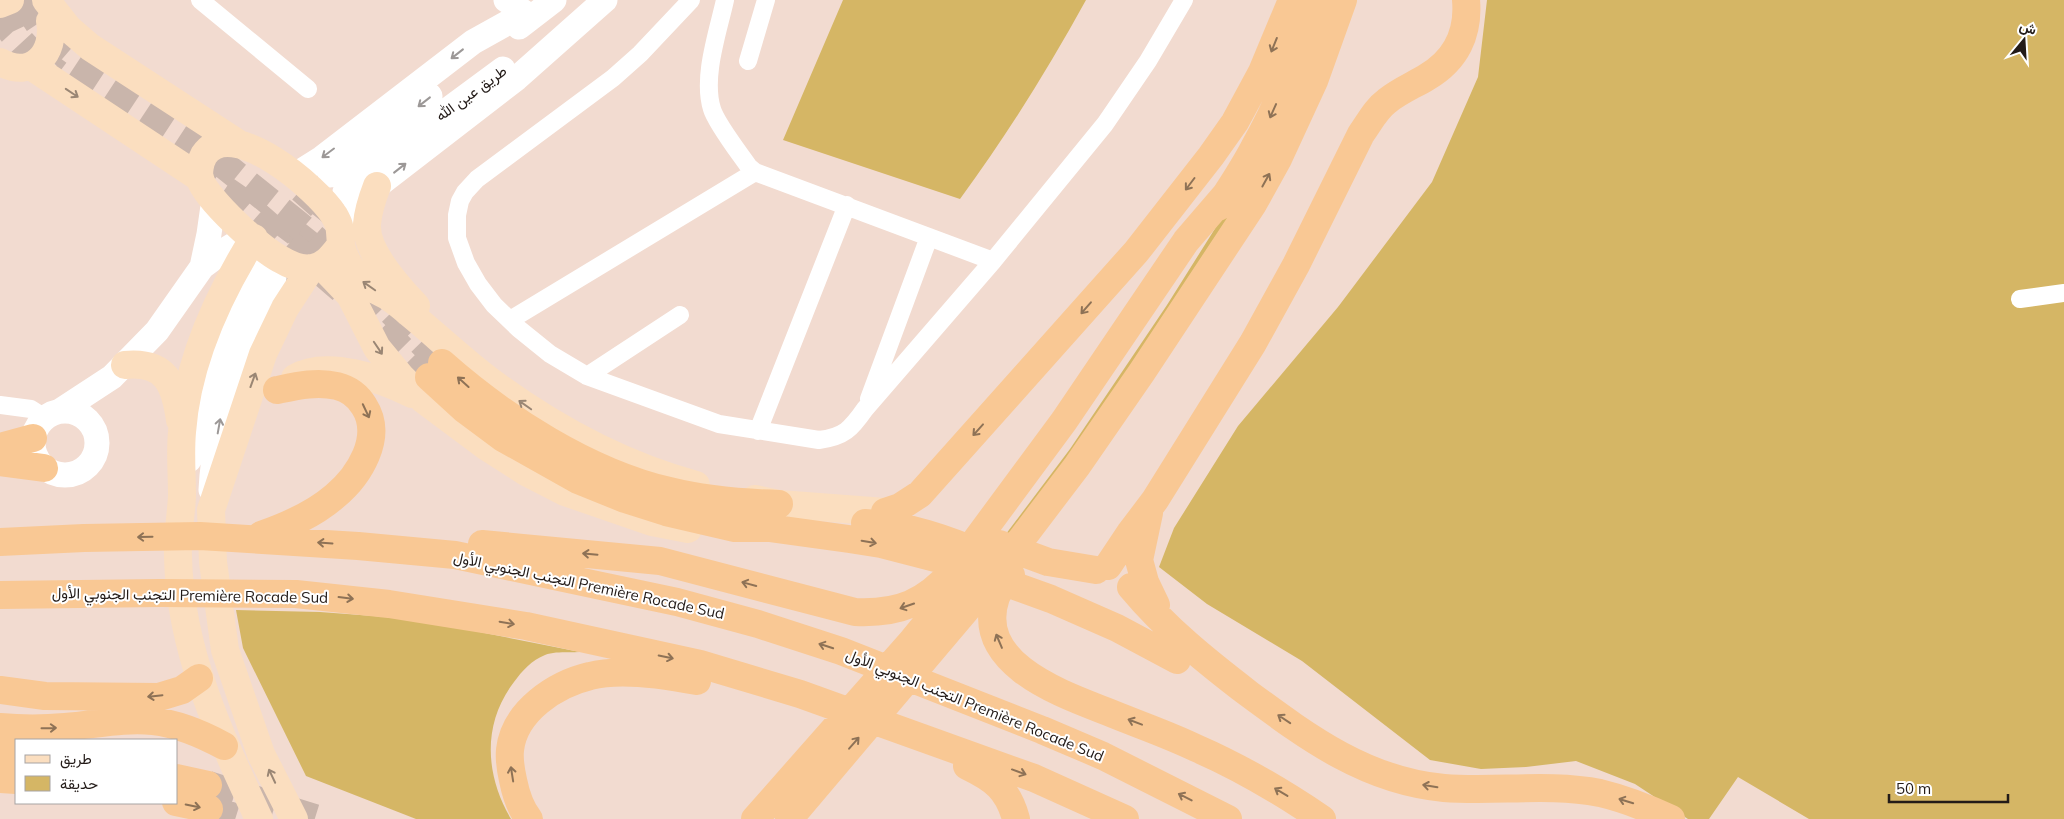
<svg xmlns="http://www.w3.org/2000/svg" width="2064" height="819" font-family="Mulish,Vazirmatn,sans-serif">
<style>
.green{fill:#d5b665}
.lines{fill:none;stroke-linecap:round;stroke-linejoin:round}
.secondary-tunnel{stroke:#c9b5ab;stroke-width:25;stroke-dasharray:25 12;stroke-linecap:butt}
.highway-tunnel{stroke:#c9b5ab;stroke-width:28;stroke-dasharray:28 14;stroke-linecap:butt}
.street{stroke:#fff;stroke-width:18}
.secondary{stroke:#fff;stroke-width:25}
.primary{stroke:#fbdebf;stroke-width:28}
.highway{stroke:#f9c894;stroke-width:28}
.oneway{stroke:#8e7256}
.oneway2{stroke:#9c9897}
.oneway3{stroke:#9a8674}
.labels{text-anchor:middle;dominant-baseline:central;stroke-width:4;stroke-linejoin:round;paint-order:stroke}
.street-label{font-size:15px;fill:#231b18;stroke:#fff}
</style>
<rect width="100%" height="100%" fill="#f2dbd0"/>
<!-- green -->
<path class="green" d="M 843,0 L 1086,0 C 1048,69 1007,135 960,199 L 783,140 Z
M 1324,0 L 1330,0 L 1322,29 L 1241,198 L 1046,493 L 954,603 L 1070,449 L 1167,305 L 1216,227 Z
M 1487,0 L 2064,0 L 2064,819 L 1809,819 L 1738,777 L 1709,819 L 1688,819 L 1635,784 L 1576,761 L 1526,767 L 1481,769 L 1430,760 L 1302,661 L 1207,604 L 1159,567 L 1174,528 L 1238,426 L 1338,307 L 1432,182 L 1478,77 Z
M 236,610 L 320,612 L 414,619 L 580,652 C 569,653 555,651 545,655 C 532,660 522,671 514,682 C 482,724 485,775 511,819 L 416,819 L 306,776 L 243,648 Z"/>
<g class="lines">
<!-- secondary-tunnel -->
<path class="secondary-tunnel" d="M 256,266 L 288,223 L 329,177
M 274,278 L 323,216 L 342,195"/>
<!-- highway-tunnel -->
<path class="highway-tunnel" d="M 23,0 L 51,42 L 75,63 L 198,144 L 301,227 L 351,271
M 0,7 L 12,32 L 34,56 L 58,74
M 190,166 L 237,198 L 347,294 L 429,377
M 392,312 L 442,363
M 208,785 L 318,819
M 209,809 L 241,819"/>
<!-- street -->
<path class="street" d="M 200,0 L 308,89
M 691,0 L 640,54 L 613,78 L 477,179 L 465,192 L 460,201 L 457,215 L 457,238 L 466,263 L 478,284 L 494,305 L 519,329 L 550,354 L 587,376 L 719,424 L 819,440 C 844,437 851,429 865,409 L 993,261 L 1105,124 L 1148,61 L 1184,0
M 725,0 C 718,32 702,77 712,109 C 716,123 740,154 749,167 L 755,172 L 993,261
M 748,61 L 766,0
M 2020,299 L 2064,293
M 510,320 L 755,172
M 587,376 L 680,315
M 869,399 L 929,237
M 0,405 L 31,409 L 45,418
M 758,431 L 847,205"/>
<!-- secondary -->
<path class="secondary" d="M 506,0 L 531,17
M 519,27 L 554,0
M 295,175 L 322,158 L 473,42 L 509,22 L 531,17
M 330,175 L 430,96
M 345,192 L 400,145 L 503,69
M 341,226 L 377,186 L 517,78 L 605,0
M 202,267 L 209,234 L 214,199
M33 443a32 32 0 1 1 64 0a32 32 0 1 1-64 0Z
M 60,411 L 112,377 L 157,331 L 202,267 L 225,250 L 250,235
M 189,460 L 210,367 L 233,307 L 255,267
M 211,490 C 212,469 215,449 219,429 C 229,374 245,325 274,278"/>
<!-- primary -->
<path class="primary" d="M 46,0 L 68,28 L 90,47 L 239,144
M 0,4 L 10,0
M 0,62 C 32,80 56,53 50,21
M 31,66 L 200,178
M 377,186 C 372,199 368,211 367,224 C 365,251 398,287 416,306
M 254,238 C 217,297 187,362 182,432 C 180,453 182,475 182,496 C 181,517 177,536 178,557 C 180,651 220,736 259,819
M 341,245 C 333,255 326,266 312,268 C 301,270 290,265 280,259 C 261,249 206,199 200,179 C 198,172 200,162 204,155 C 231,114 318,189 334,215 C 342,229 339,229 341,243 C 342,255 352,272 361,280 C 369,288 379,291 389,297 C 396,302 403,307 409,313 C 436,335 462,360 490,381 C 552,427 622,465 696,485
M 326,270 L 350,295 L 377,348 L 401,377 L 424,400 L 487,447 L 526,472 L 565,492 L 652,522 L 688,529
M 125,365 C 166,361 175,384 180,420
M 295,378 C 327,359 382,379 412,394
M 755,499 L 779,504 L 885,512
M 294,819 L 261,754 L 225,650 L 213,562 L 211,510 L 263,354 L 285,308 L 311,268"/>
<!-- highway -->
<path class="highway" d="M 1218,207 C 1230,188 1243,169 1254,148 C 1280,102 1300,51 1314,0
M 442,363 C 504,418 588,472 669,491 C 705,500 742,503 779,504
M 429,377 L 464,409 L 503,438 L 578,480 L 625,499 L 666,512 L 735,528 L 769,528 L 849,539 L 881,544 L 943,560 L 1051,599 L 1117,628 L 1177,660
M 0,447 L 33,438
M 0,462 L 44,468
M 885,512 L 900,507 L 920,494 L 1136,252 L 1211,156 L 1235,122 L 1262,72 L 1292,0
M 1149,513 L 1139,560 L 1145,582 L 1156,605
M 865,523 C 908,525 947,539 987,556
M 261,535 C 287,526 313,515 335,496 C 359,476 384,437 364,406 C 358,396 349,389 337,386 C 317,381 296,386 277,390
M 0,542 L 84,538 L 200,536 L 358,546 L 455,555 L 677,602 L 758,624 L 841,651 L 1042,730 L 1103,756 L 1228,819
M 482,544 L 660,561 L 855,612 C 899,614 925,603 954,570 L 1064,421 L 1186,241 L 1229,191
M 999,544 L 1048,562 L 1096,570
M 1108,566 L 1130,533 L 1155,500 L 1253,343 L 1296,265 L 1361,134 C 1369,123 1376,109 1387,101 C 1399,91 1414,85 1427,77 C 1456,60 1469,34 1466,0
M 1011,575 C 1006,581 999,589 996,597 C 973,664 1062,694 1108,712 C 1137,724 1167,734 1196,748 C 1240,767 1282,792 1322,819
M 1131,587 C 1166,629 1206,661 1249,694 C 1310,739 1367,781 1444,788 C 1495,792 1549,783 1600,793 C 1625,799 1648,808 1671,819
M 0,595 L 160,593 L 296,594 L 389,604 L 526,626 L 700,664 L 800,694 L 1034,778 L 1125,819
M 0,690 L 45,696 L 159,697 L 182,690 L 199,678
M 0,727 C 21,729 44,729 65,727 C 94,725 123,718 153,721 C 179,724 202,734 224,746
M 0,755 L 16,756
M 967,766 C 994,779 1008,789 1016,819
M 176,778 L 208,785
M 0,779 L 16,780
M 176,802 L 209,809
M 529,819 C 520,808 516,795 513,780 C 511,771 509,760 510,750 C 514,711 556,684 590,676 C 620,668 666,675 697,681
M 755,819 L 913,640 L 959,584
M 789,819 L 982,591 L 1077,466 L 1142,372 L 1253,204 L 1278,159 L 1314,81 L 1343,0"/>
</g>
<!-- one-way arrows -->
<defs><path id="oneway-shaft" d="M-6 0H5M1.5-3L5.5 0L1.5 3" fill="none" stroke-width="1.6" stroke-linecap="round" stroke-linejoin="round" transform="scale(1.25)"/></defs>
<g class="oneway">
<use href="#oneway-shaft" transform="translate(1274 45) rotate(112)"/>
<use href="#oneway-shaft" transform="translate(1273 111) rotate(114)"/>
<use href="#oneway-shaft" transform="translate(1266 180) rotate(-61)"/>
<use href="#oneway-shaft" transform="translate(1190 184) rotate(127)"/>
<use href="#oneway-shaft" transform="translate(1086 308) rotate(131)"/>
<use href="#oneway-shaft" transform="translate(463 382) rotate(-138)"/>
<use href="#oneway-shaft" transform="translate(366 411) rotate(65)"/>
<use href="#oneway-shaft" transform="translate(978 430) rotate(132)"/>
<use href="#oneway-shaft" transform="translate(145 537) rotate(179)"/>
<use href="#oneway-shaft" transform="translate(869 542) rotate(10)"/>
<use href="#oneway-shaft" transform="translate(325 543) rotate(-176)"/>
<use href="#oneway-shaft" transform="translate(590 554) rotate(-175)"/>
<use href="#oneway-shaft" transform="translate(749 584) rotate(-165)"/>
<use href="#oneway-shaft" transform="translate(346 598) rotate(7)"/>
<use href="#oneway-shaft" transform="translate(907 606) rotate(161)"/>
<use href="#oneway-shaft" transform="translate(507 623) rotate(10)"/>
<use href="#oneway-shaft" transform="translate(999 641) rotate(-113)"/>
<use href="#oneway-shaft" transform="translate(826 646) rotate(-162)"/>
<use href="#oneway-shaft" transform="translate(666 657) rotate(12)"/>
<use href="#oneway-shaft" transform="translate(155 696) rotate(174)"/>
<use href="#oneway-shaft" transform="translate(1284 719) rotate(-146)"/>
<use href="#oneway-shaft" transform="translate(1135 722) rotate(-159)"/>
<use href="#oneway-shaft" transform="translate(49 728) rotate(-1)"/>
<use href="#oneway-shaft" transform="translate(854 743) rotate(-49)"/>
<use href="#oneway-shaft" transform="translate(1019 772) rotate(20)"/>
<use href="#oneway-shaft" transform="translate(512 774) rotate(-99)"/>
<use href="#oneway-shaft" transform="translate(1430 786) rotate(-171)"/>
<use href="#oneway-shaft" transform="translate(1281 792) rotate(-149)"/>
<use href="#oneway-shaft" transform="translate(1185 797) rotate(-153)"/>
<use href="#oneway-shaft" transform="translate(1626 801) rotate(-163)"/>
<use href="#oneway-shaft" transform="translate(193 806) rotate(12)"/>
</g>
<g class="oneway2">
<use href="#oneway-shaft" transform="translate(457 54) rotate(142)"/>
<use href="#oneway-shaft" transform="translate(424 102) rotate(142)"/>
<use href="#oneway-shaft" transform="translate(328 153) rotate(143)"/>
<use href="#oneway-shaft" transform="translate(400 168) rotate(-38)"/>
<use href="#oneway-shaft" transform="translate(219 426) rotate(-80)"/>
</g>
<g class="oneway3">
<use href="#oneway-shaft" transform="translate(72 93) rotate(34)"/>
<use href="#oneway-shaft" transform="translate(369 286) rotate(-145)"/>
<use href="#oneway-shaft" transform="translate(378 348) rotate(56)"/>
<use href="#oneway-shaft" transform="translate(253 380) rotate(-70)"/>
<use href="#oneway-shaft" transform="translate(525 405) rotate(-145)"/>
<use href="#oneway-shaft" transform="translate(272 776) rotate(-115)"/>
</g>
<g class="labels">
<!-- street labels -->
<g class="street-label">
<text transform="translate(471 93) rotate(-36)">طريق عين الله</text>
<text transform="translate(589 585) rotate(12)">التجنب الجنوبي الأول Première Rocade Sud</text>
<text transform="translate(190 595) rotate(1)">التجنب الجنوبي الأول Première Rocade Sud</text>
<text transform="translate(975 705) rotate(22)">التجنب الجنوبي الأول Première Rocade Sud</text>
</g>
</g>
<!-- legend -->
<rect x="15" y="739" width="162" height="65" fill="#ffffff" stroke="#a7a4a3"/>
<rect x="25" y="755" width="25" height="8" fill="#fbdebf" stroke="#a7a4a3"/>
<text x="60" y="764" font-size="15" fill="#231b18">طريق</text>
<rect x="25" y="776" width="25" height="15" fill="#d5b665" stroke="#a7a4a3"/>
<text x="60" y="789" font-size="15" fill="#231b18">حديقة</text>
<!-- north arrow -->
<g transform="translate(2024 40) rotate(18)" stroke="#ffffff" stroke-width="4" paint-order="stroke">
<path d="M0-4L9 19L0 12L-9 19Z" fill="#231b18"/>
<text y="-8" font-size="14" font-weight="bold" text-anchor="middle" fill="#231b18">ش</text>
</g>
<!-- scale -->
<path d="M1889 794v8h119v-8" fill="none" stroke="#231b18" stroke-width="2.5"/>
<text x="1896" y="794" font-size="15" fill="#231b18" stroke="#ffffff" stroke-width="4" paint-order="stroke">50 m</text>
</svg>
